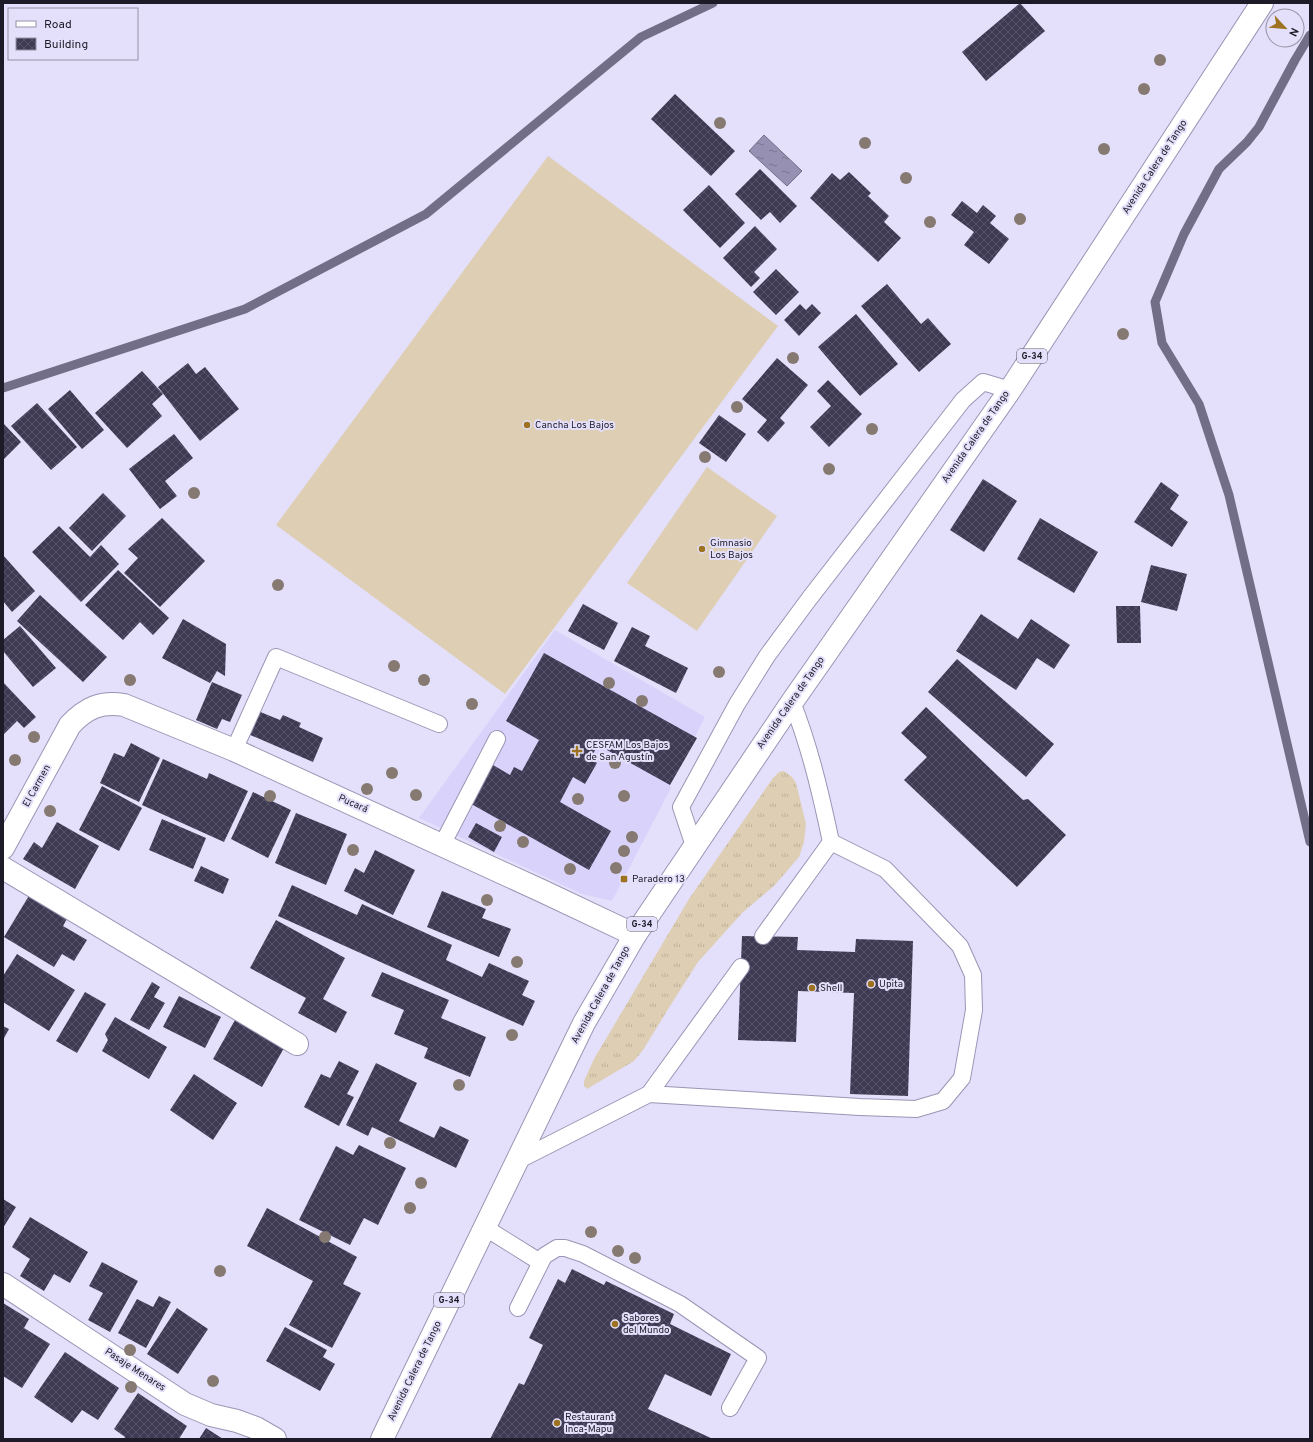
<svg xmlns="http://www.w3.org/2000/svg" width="1313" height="1442" font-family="Overpass,sans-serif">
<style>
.built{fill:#d9d3fc}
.grass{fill:url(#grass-tufts)}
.pitch{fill:#deceb4}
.water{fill:url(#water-ripples);stroke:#726e88}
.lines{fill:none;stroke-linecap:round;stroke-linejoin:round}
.stream{stroke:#726e88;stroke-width:9}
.building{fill:url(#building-cross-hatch)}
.lane-casing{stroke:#9995b4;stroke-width:18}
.street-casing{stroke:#9995b4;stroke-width:24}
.primary-casing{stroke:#9995b4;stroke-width:24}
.lane{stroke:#fff;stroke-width:16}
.street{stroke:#fff;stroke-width:22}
.primary{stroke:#fff;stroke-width:22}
.tree{fill:#867971}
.poi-dot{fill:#9d7321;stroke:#e4e0fb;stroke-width:1.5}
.labels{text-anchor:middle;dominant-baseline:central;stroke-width:4;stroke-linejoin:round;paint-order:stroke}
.shield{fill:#e4e0fb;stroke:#595667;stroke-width:1}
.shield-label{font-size:9px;font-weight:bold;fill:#1d1b27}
.street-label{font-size:10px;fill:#1d1b27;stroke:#e4e0fb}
.poi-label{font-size:10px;fill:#1d1b27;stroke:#e4e0fb;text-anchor:start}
</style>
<defs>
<pattern id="grass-tufts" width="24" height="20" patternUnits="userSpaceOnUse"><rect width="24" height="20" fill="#deceb4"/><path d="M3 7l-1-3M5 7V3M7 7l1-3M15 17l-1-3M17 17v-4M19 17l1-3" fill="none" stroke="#beb09b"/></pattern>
<pattern id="water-ripples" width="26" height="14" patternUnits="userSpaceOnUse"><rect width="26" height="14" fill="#9691b2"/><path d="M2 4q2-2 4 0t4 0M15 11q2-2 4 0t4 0" fill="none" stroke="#7a7691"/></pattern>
<pattern id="building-cross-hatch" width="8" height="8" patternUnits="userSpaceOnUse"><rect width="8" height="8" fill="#3e3a54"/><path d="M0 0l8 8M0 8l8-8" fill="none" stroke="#575469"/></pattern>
</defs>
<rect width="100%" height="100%" fill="#e4e0fb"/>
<!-- built -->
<path class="built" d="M 555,630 L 705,717 L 670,785 L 671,788 L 612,901 L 582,894 L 419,818 Z"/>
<!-- grass -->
<path class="grass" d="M 784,771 L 792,777 L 796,783 L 806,824 L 804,842 L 799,857 L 774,886 L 743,912 L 698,962 L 670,1006 L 643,1050 L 634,1061 L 587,1089 L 584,1086 L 584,1081 L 594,1059 L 689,899 L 773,778 L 779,772 Z"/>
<!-- pitch -->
<path class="pitch" d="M 548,156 L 778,326 L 505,694 L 276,525 Z
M 707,467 L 777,516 L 697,631 L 627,583 Z"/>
<!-- water -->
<path class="water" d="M 764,135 L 802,171 L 787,186 L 749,151 Z"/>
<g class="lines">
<!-- stream -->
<path class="stream" d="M 1310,35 L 1295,60 L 1259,127 L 1247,142 L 1219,169 L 1184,234 L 1155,302 L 1162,343 L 1199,404 L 1229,495 L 1310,842
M 3,388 L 245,309 L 426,214 L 641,37 L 713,3"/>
</g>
<!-- building -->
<path class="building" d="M 1020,3 L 1045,31 L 986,81 L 962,52 Z
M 675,94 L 735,151 L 711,176 L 651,119 Z
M 760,169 L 797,206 L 780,223 L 770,212 L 761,220 L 735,194 Z
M 849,172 L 871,193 L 868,196 L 889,216 L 884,222 L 901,238 L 878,262 L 810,198 L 832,173 L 840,180 Z
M 709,185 L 745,223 L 720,248 L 683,210 Z
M 962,201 L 977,213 L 983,205 L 996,216 L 990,223 L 1009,239 L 989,264 L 964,245 L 974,232 L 951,215 Z
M 755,226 L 777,249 L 754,272 L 760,278 L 751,287 L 723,258 Z
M 776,269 L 799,292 L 776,315 L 753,292 Z
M 887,284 L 921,324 L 928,318 L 951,344 L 919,372 L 861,306 Z
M 800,304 L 806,310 L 812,304 L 821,313 L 799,336 L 784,320 Z
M 856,314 L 898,364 L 860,396 L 818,347 Z
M 777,358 L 808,385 L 780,418 L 785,423 L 768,442 L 757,432 L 767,420 L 742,399 Z
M 188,363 L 196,374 L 205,367 L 239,409 L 200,441 L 158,387 Z
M 142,371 L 163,394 L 152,404 L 162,416 L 127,448 L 95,413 Z
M 828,380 L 862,414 L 829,447 L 810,427 L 831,406 L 817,391 Z
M 70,390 L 104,430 L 82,449 L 48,409 Z
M 37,403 L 77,447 L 51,470 L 11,426 Z
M 719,415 L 746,434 L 726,462 L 699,443 Z
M 3,423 L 21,442 L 3,460 Z
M 174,434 L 193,458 L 165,481 L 177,496 L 160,509 L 129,469 Z
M 983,479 L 1017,501 L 984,552 L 950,530 Z
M 1161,482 L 1179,495 L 1170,509 L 1188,522 L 1172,547 L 1134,522 Z
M 103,493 L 126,516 L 92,551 L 69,528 Z
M 162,518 L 205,561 L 160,607 L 124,573 L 138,558 L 128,549 Z
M 1040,518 L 1098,552 L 1074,593 L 1017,559 Z
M 59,526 L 90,557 L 101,545 L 119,564 L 81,602 L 32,552 Z
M 3,555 L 35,591 L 12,612 L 3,601 Z
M 1151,565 L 1187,574 L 1177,611 L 1141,602 Z
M 118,570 L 169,618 L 153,635 L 140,622 L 123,640 L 85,605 Z
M 40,595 L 107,657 L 83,682 L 17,621 Z
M 583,604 L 618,623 L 604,650 L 568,631 Z
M 1116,606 L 1140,606 L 1141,643 L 1117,643 Z
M 981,614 L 1018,639 L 1031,619 L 1070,645 L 1054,669 L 1037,658 L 1016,690 L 956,651 Z
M 183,619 L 226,644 L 225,676 L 217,671 L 210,683 L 162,658 Z
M 20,626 L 56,668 L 33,687 L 3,651 L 3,640 Z
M 632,627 L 650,636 L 645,646 L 688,668 L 676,693 L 614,661 Z
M 544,653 L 697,738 L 670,785 L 598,745 L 590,759 L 597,763 L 585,784 L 573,777 L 560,802 L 611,831 L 589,870 L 466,801 L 488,762 L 510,775 L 514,767 L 522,771 L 539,740 L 506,721 Z
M 957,659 L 1054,744 L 1026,777 L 928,692 Z
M 3,682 L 36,717 L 24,728 L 17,721 L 3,735 Z
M 212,682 L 242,695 L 230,722 L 222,719 L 217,729 L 196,720 Z
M 926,707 L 1023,800 L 1028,799 L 1066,835 L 1017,887 L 904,780 L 927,757 L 901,733 Z
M 258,711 L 280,720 L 283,715 L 301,723 L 299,727 L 323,738 L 313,762 L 248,734 Z
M 131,743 L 160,758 L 139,802 L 100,783 L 114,753 L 124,757 Z
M 163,759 L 207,779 L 209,773 L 248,791 L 224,842 L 142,805 Z
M 102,786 L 142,808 L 119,851 L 79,830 Z
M 253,792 L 291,810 L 268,858 L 231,839 Z
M 296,813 L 347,834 L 326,885 L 275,863 Z
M 162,819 L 206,838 L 193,869 L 149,850 Z
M 57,822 L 99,846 L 75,889 L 23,859 L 34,842 L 42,848 Z
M 476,823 L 502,837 L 494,852 L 468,837 Z
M 375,850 L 415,870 L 393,915 L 344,891 L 355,868 L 364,873 Z
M 201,866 L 229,879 L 223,894 L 194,881 Z
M 292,885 L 357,915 L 362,904 L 452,945 L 446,960 L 482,977 L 489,963 L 529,981 L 522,995 L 535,1001 L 523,1026 L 278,916 Z
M 442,891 L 486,909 L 482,918 L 511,929 L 499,957 L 427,927 Z
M 30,894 L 68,917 L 63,926 L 87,940 L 74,961 L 62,954 L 54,967 L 4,937 Z
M 276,920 L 345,958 L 323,999 L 347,1012 L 336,1033 L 298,1013 L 306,998 L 250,968 Z
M 742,936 L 798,937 L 797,950 L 855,952 L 856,939 L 913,941 L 908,1096 L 850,1094 L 854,993 L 798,991 L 796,1042 L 738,1040 Z
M 17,954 L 75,990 L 49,1031 L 3,1002 L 3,976 Z
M 382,972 L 449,1000 L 441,1018 L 486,1037 L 470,1077 L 424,1058 L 428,1048 L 394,1034 L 404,1010 L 371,996 Z
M 152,982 L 160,987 L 154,997 L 165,1003 L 149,1030 L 130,1020 Z
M 85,992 L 106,1004 L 77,1053 L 56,1041 Z
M 179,996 L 221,1017 L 205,1048 L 163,1027 Z
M 115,1017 L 167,1047 L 149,1079 L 102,1051 L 108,1040 L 105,1034 Z
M 235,1020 L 284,1048 L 262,1087 L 213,1059 Z
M 3,1026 L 9,1029 L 3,1040 Z
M 339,1061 L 359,1071 L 347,1094 L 354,1097 L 339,1126 L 304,1107 L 321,1074 L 330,1078 Z
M 376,1063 L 417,1083 L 399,1121 L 434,1138 L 440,1126 L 469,1140 L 456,1168 L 372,1127 L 368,1136 L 346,1125 Z
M 194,1074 L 237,1103 L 213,1140 L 170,1110 Z
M 359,1145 L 406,1168 L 378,1225 L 364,1218 L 350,1245 L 299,1220 L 336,1146 L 353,1155 Z
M 3,1199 L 16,1207 L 3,1228 Z
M 267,1208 L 357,1257 L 343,1284 L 361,1293 L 332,1348 L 289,1325 L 313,1281 L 247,1246 Z
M 30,1217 L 88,1252 L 70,1283 L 54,1274 L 44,1291 L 20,1276 L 30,1259 L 12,1247 Z
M 102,1262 L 138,1281 L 110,1332 L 88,1320 L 103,1293 L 89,1286 Z
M 572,1269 L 604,1285 L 606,1281 L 674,1314 L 670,1324 L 731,1354 L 711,1396 L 665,1374 L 648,1409 L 713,1439 L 490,1439 L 519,1383 L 524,1385 L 543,1345 L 529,1338 L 558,1279 L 565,1283 Z
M 159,1296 L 171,1302 L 146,1348 L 118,1333 L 137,1299 L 153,1307 Z
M 3,1303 L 29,1319 L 24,1328 L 50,1344 L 22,1388 L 3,1376 Z
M 177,1308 L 208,1329 L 178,1374 L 147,1354 Z
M 285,1327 L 327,1350 L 323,1357 L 335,1364 L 320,1391 L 266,1361 Z
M 65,1352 L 119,1388 L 98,1420 L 82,1410 L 72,1423 L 34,1397 Z
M 138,1393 L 187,1426 L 179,1439 L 124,1439 L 125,1437 L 114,1429 Z
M 206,1428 L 223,1439 L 199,1439 Z"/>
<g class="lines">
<!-- lane casing -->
<g class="lane-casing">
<path id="lane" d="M 234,750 L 276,657 L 439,724
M 442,845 L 497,739
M 694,846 L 681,807 L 737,704 L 767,656 L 809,599 L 963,400 L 983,382 L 1010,390
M 763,936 L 831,842 C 821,795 810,747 792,702
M 649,1094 L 860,1107 L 916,1109 L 943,1101 L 962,1078 L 974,1010 L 973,975 L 960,946 L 885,869 L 831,842
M 517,1161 L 649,1094 L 741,967
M 484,1227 L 540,1262
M 518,1308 L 544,1256 L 557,1248 L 565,1248 L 583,1254 L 680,1304 L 758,1358 L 730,1408"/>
</g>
<!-- street casing -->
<g class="street-casing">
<path id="street" d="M 3,848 L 70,725 C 86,708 101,701 124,705 L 234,750 L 542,891 L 635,935
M 3,868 L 297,1044
M 3,1284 L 185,1404 L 211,1415 L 237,1421 L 256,1428 L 275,1439"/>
</g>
<!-- primary casing -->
<g class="primary-casing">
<path id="primary" d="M 382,1439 L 584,1023 L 635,935 L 792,702 L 1010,390 L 1262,3"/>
</g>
<!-- lane -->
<use href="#lane" class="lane"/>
<!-- street -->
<use href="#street" class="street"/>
<!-- primary -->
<use href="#primary" class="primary"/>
</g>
<!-- trees -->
<g class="tree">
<circle cx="1160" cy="60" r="6"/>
<circle cx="1144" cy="89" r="6"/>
<circle cx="720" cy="123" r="6"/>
<circle cx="865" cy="143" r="6"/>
<circle cx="1104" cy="149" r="6"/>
<circle cx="906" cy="178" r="6"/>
<circle cx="1020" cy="219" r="6"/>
<circle cx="930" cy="222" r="6"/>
<circle cx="1123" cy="334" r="6"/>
<circle cx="793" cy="358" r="6"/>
<circle cx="737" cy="407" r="6"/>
<circle cx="872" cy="429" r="6"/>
<circle cx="705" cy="457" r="6"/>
<circle cx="829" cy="469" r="6"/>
<circle cx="194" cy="493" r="6"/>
<circle cx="278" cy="585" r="6"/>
<circle cx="394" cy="666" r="6"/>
<circle cx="719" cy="672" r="6"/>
<circle cx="130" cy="680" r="6"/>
<circle cx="424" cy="680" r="6"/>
<circle cx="609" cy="683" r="6"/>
<circle cx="642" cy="701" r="6"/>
<circle cx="472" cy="704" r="6"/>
<circle cx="34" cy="737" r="6"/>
<circle cx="15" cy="760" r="6"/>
<circle cx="615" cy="763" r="6"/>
<circle cx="392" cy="773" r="6"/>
<circle cx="367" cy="789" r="6"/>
<circle cx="416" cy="795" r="6"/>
<circle cx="270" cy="796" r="6"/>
<circle cx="624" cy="796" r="6"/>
<circle cx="578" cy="799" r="6"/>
<circle cx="50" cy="811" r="6"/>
<circle cx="500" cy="826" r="6"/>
<circle cx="632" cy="837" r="6"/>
<circle cx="523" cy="842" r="6"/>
<circle cx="353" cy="850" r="6"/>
<circle cx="624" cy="851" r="6"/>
<circle cx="616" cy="868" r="6"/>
<circle cx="570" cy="869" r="6"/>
<circle cx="487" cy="900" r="6"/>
<circle cx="517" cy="962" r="6"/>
<circle cx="512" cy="1035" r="6"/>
<circle cx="459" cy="1085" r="6"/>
<circle cx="390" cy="1143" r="6"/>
<circle cx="421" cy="1183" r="6"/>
<circle cx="410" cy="1208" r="6"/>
<circle cx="591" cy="1232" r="6"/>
<circle cx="325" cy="1237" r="6"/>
<circle cx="618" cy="1251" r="6"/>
<circle cx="635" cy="1258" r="6"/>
<circle cx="220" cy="1271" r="6"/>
<circle cx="130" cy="1350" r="6"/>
<circle cx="213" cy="1381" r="6"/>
<circle cx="131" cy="1387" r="6"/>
</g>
<!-- markers -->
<g class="poi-dot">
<circle cx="527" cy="425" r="4"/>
<circle cx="702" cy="549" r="4"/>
<path d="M575 745h4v4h4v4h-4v4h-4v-4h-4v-4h4z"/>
<rect x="620" y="875" width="8" height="8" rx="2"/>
<circle cx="871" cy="984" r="4"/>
<circle cx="812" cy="988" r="4"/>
<circle cx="615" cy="1324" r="4"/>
<circle cx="557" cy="1423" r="4"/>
</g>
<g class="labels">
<!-- shield labels -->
<g class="shield">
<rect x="1017" y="349" width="30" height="14" rx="3"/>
<rect x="627" y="917" width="30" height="14" rx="3"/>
<rect x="434" y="1293" width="30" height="14" rx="3"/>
</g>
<g class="shield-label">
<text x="1032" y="356">G-34</text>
<text x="642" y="924">G-34</text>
<text x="449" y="1300">G-34</text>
</g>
<!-- street labels -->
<g class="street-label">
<text transform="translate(1155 167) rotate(-57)">Avenida Calera de Tango</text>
<text transform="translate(976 437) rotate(-55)">Avenida Calera de Tango</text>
<text transform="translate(791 703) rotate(-55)">Avenida Calera de Tango</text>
<text transform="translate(37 786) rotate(-61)">El Carmen</text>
<text transform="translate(353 804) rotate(24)">Pucará</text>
<text transform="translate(601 995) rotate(-61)">Avenida Calera de Tango</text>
<text transform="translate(135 1370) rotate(33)">Pasaje Menares</text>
<text transform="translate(415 1371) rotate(-64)">Avenida Calera de Tango</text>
</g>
<!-- poi labels -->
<g class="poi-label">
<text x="535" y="425">Cancha Los Bajos</text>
<text x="710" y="543">Gimnasio<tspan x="710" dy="12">Los Bajos</tspan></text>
<text x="586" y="745">CESFAM Los Bajos<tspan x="586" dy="12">de San Agustín</tspan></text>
<text x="632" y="879">Paradero 13</text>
<text x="879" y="984">Upita</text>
<text x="820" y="988">Shell</text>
<text x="623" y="1318">Sabores<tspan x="623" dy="12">del Mundo</tspan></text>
<text x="565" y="1417">Restaurant<tspan x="565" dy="12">Inca-Mapu</tspan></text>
</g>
</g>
<!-- border -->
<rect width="1313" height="1442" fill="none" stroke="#1d1b27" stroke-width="8"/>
<!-- legend -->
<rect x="8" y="8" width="130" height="52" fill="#e4e0fb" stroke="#9491a6"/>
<rect x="16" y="21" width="20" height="6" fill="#ffffff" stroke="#9491a6"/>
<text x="44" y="28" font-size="12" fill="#1d1b27">Road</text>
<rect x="16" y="38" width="20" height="12" fill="url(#building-cross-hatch)" stroke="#9491a6"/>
<text x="44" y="48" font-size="12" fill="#1d1b27">Building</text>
<!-- north arrow -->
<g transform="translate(1285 28) rotate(116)"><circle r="19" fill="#e4e0fb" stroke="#9491a6"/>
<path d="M0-3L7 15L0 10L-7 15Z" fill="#9d7321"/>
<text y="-6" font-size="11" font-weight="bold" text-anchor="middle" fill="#1d1b27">N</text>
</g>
</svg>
